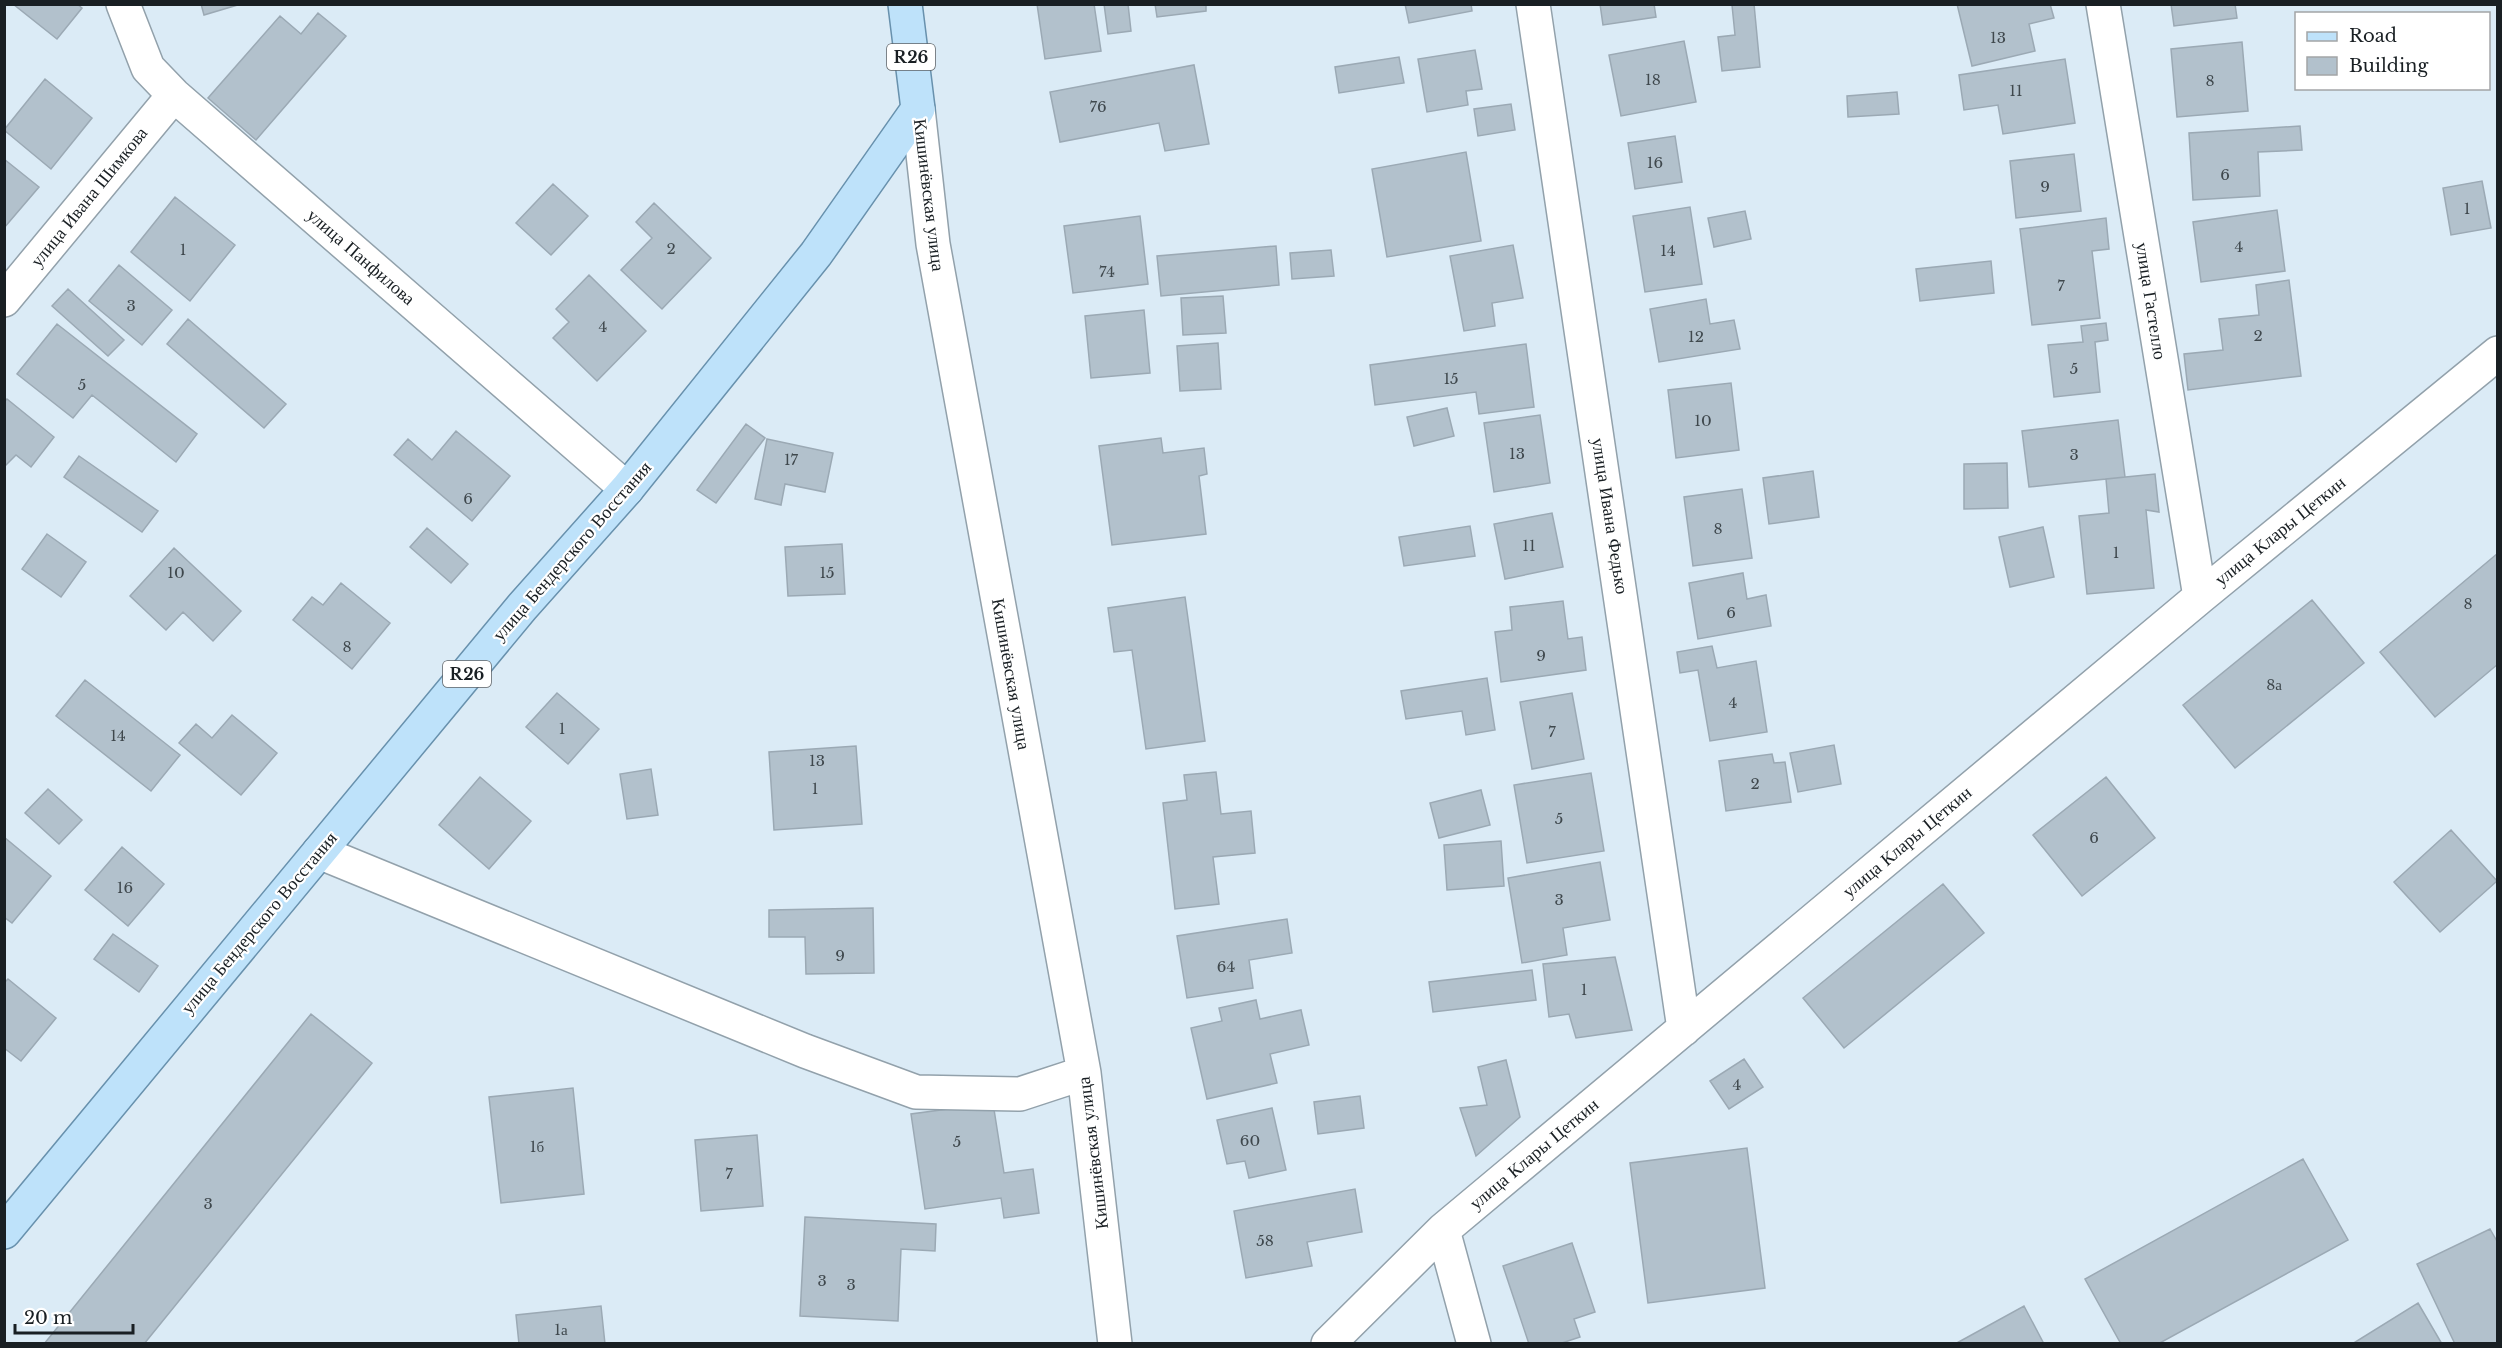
<svg xmlns="http://www.w3.org/2000/svg" width="2502" height="1348" font-family="'Libre Baskerville',serif">
<style>
.building{fill:#b2c1cc;stroke:#9ba9b4;stroke-width:1.5}
.lines{fill:none;stroke-linecap:round;stroke-linejoin:round}
.minor-casing{stroke:#92a1ab;stroke-width:36}
.major-casing{stroke:#6891ad;stroke-width:36}
.minor{stroke:#fff;stroke-width:33}
.major{stroke:#bee2fa;stroke-width:33}
.labels{text-anchor:middle;dominant-baseline:central;stroke-width:4.5;stroke-linejoin:round;paint-order:stroke}
.number-label{font-size:15px;fill:#3f484d}
.shield{fill:#fff;stroke:#5e6265;stroke-width:1.5}
.shield-label{font-size:16px;font-weight:bold;fill:#191f23}
.street-label{font-size:18px;fill:#191f23;stroke:#fff}
</style>
<rect width="100%" height="100%" fill="#dbebf6"/>
<!-- building -->
<path class="building" d="M 13,4 L 77,4 L 82,8 L 57,39 Z
M 201,4 L 241,4 L 204,15 Z
M 1037,4 L 1094,4 L 1101,51 L 1045,59 Z
M 1104,4 L 1128,4 L 1131,31 L 1108,34 Z
M 1155,4 L 1206,4 L 1206,11 L 1157,17 Z
M 1405,4 L 1471,4 L 1472,11 L 1409,23 Z
M 1600,4 L 1654,4 L 1656,17 L 1603,25 Z
M 1754,4 L 1760,67 L 1722,71 L 1718,37 L 1735,35 L 1732,5 Z
M 1957,4 L 2050,4 L 2054,18 L 2029,24 L 2035,51 L 1972,66 Z
M 2171,4 L 2235,4 L 2237,18 L 2174,26 Z
M 318,13 L 346,36 L 256,140 L 208,98 L 280,16 L 301,34 Z
M 1684,41 L 1696,102 L 1621,116 L 1609,55 Z
M 2242,42 L 2248,111 L 2177,117 L 2171,49 Z
M 1475,50 L 1482,89 L 1466,91 L 1468,105 L 1427,112 L 1418,59 Z
M 1399,57 L 1404,83 L 1339,93 L 1335,67 Z
M 2065,59 L 2075,123 L 2003,134 L 1998,105 L 1964,110 L 1959,75 Z
M 1194,65 L 1209,144 L 1165,151 L 1159,123 L 1060,142 L 1050,92 Z
M 45,79 L 92,118 L 51,169 L 4,130 Z
M 1897,92 L 1899,114 L 1848,117 L 1847,96 Z
M 1511,104 L 1515,130 L 1478,136 L 1474,109 Z
M 2300,126 L 2302,150 L 2258,152 L 2260,196 L 2193,200 L 2189,133 Z
M 1675,136 L 1682,182 L 1635,189 L 1628,143 Z
M 1466,152 L 1481,241 L 1387,257 L 1372,169 Z
M 2074,154 L 2081,211 L 2016,218 L 2010,161 Z
M 4,159 L 39,187 L 4,228 Z
M 2482,181 L 2491,228 L 2451,235 L 2443,188 Z
M 553,184 L 588,216 L 551,255 L 516,223 Z
M 175,197 L 235,245 L 190,301 L 131,252 Z
M 654,203 L 711,258 L 662,309 L 621,270 L 652,238 L 636,222 Z
M 1690,207 L 1702,284 L 1645,292 L 1633,216 Z
M 2277,210 L 2285,271 L 2201,282 L 2193,222 Z
M 1745,211 L 1751,239 L 1714,247 L 1708,218 Z
M 1140,216 L 1148,284 L 1073,293 L 1064,226 Z
M 2106,218 L 2109,249 L 2092,251 L 2100,318 L 2032,325 L 2020,229 Z
M 1513,245 L 1523,298 L 1492,303 L 1495,326 L 1464,331 L 1450,256 Z
M 1276,246 L 1279,285 L 1161,296 L 1157,256 Z
M 1331,250 L 1334,276 L 1292,279 L 1290,253 Z
M 1991,261 L 1994,293 L 1920,301 L 1916,269 Z
M 119,265 L 172,310 L 142,345 L 89,301 Z
M 589,275 L 646,331 L 597,381 L 553,338 L 569,322 L 556,309 Z
M 2289,280 L 2301,376 L 2188,390 L 2184,354 L 2223,350 L 2219,319 L 2259,315 L 2256,285 Z
M 68,289 L 124,340 L 108,356 L 52,306 Z
M 1223,296 L 1226,333 L 1183,335 L 1181,298 Z
M 1706,299 L 1710,324 L 1734,320 L 1740,349 L 1659,362 L 1650,309 Z
M 1144,310 L 1150,373 L 1091,378 L 1085,316 Z
M 188,319 L 286,404 L 264,428 L 167,344 Z
M 2106,323 L 2108,340 L 2095,342 L 2100,392 L 2054,397 L 2048,345 L 2083,342 L 2081,326 Z
M 57,324 L 197,434 L 176,462 L 92,395 L 73,418 L 17,374 Z
M 1218,343 L 1221,389 L 1180,391 L 1177,346 Z
M 1526,344 L 1534,407 L 1479,414 L 1476,392 L 1375,405 L 1370,365 Z
M 1731,383 L 1739,450 L 1676,458 L 1668,390 Z
M 7,399 L 54,437 L 31,467 L 16,455 L 4,467 L 4,402 Z
M 1447,408 L 1454,436 L 1414,446 L 1407,417 Z
M 1540,415 L 1550,483 L 1494,492 L 1484,423 Z
M 2118,420 L 2125,477 L 2029,487 L 2022,431 Z
M 746,424 L 765,438 L 716,503 L 697,490 Z
M 456,431 L 510,476 L 472,521 L 394,455 L 408,439 L 432,460 Z
M 1161,438 L 1163,453 L 1204,448 L 1207,474 L 1199,476 L 1206,534 L 1112,545 L 1099,446 Z
M 767,439 L 833,453 L 825,492 L 785,484 L 781,505 L 755,499 Z
M 79,456 L 158,511 L 142,532 L 64,477 Z
M 2007,463 L 2008,508 L 1964,509 L 1964,464 Z
M 1813,471 L 1819,517 L 1769,524 L 1763,478 Z
M 2155,474 L 2159,512 L 2146,510 L 2154,588 L 2087,594 L 2079,516 L 2109,513 L 2106,479 Z
M 1742,489 L 1752,558 L 1693,566 L 1684,497 Z
M 1552,513 L 1563,567 L 1505,579 L 1494,524 Z
M 1470,526 L 1475,556 L 1404,566 L 1399,537 Z
M 2043,527 L 2054,577 L 2010,587 L 1999,537 Z
M 427,528 L 468,564 L 451,583 L 410,547 Z
M 47,534 L 86,562 L 61,597 L 22,569 Z
M 842,544 L 845,594 L 788,596 L 785,547 Z
M 174,548 L 241,611 L 213,641 L 183,612 L 166,630 L 130,596 Z
M 2498,553 L 2498,664 L 2435,717 L 2380,652 Z
M 1743,573 L 1747,599 L 1766,595 L 1771,626 L 1698,639 L 1689,583 Z
M 341,583 L 390,623 L 352,669 L 293,620 L 312,597 L 323,605 Z
M 1185,597 L 1205,741 L 1146,749 L 1132,650 L 1114,652 L 1108,608 Z
M 2312,600 L 2364,663 L 2235,768 L 2183,705 Z
M 1563,601 L 1568,639 L 1582,637 L 1586,670 L 1501,682 L 1495,632 L 1512,630 L 1510,607 Z
M 1712,646 L 1717,668 L 1756,661 L 1767,732 L 1710,741 L 1698,670 L 1680,673 L 1677,652 Z
M 1487,678 L 1495,730 L 1466,735 L 1462,711 L 1406,719 L 1401,691 Z
M 85,680 L 180,755 L 151,791 L 56,716 Z
M 557,693 L 599,729 L 568,764 L 526,727 Z
M 1572,693 L 1584,759 L 1532,769 L 1520,702 Z
M 232,715 L 277,753 L 241,795 L 179,743 L 196,724 L 212,738 Z
M 1834,745 L 1841,784 L 1798,792 L 1790,753 Z
M 856,746 L 862,824 L 774,830 L 769,752 Z
M 1772,754 L 1774,763 L 1785,762 L 1791,802 L 1726,811 L 1719,761 Z
M 651,769 L 658,815 L 627,819 L 620,774 Z
M 1216,772 L 1221,814 L 1251,811 L 1255,853 L 1213,857 L 1219,904 L 1175,909 L 1163,803 L 1187,800 L 1184,775 Z
M 1591,773 L 1604,851 L 1527,863 L 1514,785 Z
M 480,777 L 531,821 L 489,869 L 439,825 Z
M 2106,777 L 2155,838 L 2082,896 L 2033,835 Z
M 48,789 L 82,820 L 59,844 L 25,813 Z
M 1481,790 L 1490,825 L 1439,838 L 1430,803 Z
M 2451,830 L 2497,881 L 2440,932 L 2394,882 Z
M 4,837 L 51,876 L 12,923 L 4,917 Z
M 1501,841 L 1504,886 L 1447,890 L 1444,845 Z
M 122,847 L 164,884 L 128,926 L 85,890 Z
M 1600,862 L 1610,920 L 1563,928 L 1567,955 L 1522,963 L 1508,878 Z
M 1943,884 L 1984,933 L 1844,1048 L 1803,998 Z
M 873,908 L 874,973 L 806,974 L 805,937 L 769,937 L 769,910 Z
M 1287,919 L 1292,953 L 1249,960 L 1253,988 L 1187,998 L 1177,936 Z
M 113,934 L 158,966 L 139,992 L 94,959 Z
M 1615,957 L 1632,1030 L 1576,1038 L 1569,1014 L 1549,1017 L 1543,964 Z
M 1532,970 L 1536,1000 L 1433,1012 L 1429,982 Z
M 8,979 L 56,1018 L 21,1061 L 4,1048 L 4,983 Z
M 1256,1000 L 1260,1019 L 1301,1010 L 1309,1045 L 1270,1054 L 1277,1083 L 1207,1099 L 1191,1028 L 1222,1021 L 1219,1008 Z
M 311,1014 L 372,1063 L 144,1344 L 44,1344 Z
M 1744,1059 L 1763,1087 L 1729,1109 L 1710,1081 Z
M 1506,1060 L 1520,1117 L 1476,1156 L 1460,1108 L 1487,1105 L 1478,1067 Z
M 573,1088 L 584,1194 L 501,1203 L 489,1097 Z
M 1360,1096 L 1364,1128 L 1318,1134 L 1314,1102 Z
M 993,1103 L 1004,1173 L 1033,1169 L 1039,1213 L 1004,1218 L 1001,1198 L 925,1209 L 911,1114 Z
M 1272,1108 L 1286,1170 L 1249,1178 L 1245,1161 L 1227,1164 L 1217,1120 Z
M 757,1135 L 763,1206 L 701,1211 L 695,1140 Z
M 1747,1148 L 1765,1288 L 1648,1303 L 1630,1163 Z
M 2303,1159 L 2348,1240 L 2158,1344 L 2121,1344 L 2085,1279 Z
M 1355,1189 L 1362,1232 L 1307,1242 L 1312,1266 L 1246,1278 L 1234,1211 Z
M 805,1217 L 936,1224 L 935,1251 L 901,1249 L 898,1321 L 800,1316 Z
M 2490,1229 L 2498,1243 L 2498,1344 L 2455,1344 L 2417,1264 Z
M 1572,1243 L 1595,1312 L 1574,1319 L 1580,1337 L 1559,1344 L 1529,1344 L 1503,1266 Z
M 2418,1303 L 2442,1344 L 2352,1344 Z
M 601,1306 L 605,1344 L 519,1344 L 516,1315 Z
M 2024,1306 L 2044,1344 L 1955,1344 Z"/>
<g class="lines">
<!-- minor casing -->
<g class="minor-casing">
<path id="minor" d="M 123,4 L 148,68 L 174,95 L 627,489
M 1533,4 L 1684,1029
M 2103,4 L 2200,597
M 918,109 L 933,244 L 1084,1073 L 1115,1344
M 4,300 L 174,95
M 319,852 L 805,1051 L 916,1092 L 1020,1094 L 1084,1073
M 1443,1230 L 1474,1344
M 1328,1344 L 1443,1230 L 2200,597 L 2498,353"/>
</g>
<!-- major casing -->
<g class="major-casing">
<path id="major" d="M 4,1232 L 522,607 L 627,489 L 816,254 L 918,109 L 905,4"/>
</g>
<!-- minor -->
<use href="#minor" class="minor"/>
<!-- major -->
<use href="#major" class="major"/>
</g>
<g class="labels">
<!-- number labels -->
<g class="number-label">
<text x="1998" y="37">13</text>
<text x="1653" y="79">18</text>
<text x="2210" y="80">8</text>
<text x="2016" y="90">11</text>
<text x="1098" y="106">76</text>
<text x="1655" y="162">16</text>
<text x="2225" y="174">6</text>
<text x="2045" y="186">9</text>
<text x="2467" y="208">1</text>
<text x="2239" y="246">4</text>
<text x="671" y="248">2</text>
<text x="183" y="249">1</text>
<text x="1668" y="250">14</text>
<text x="1107" y="271">74</text>
<text x="2061" y="285">7</text>
<text x="131" y="305">3</text>
<text x="603" y="326">4</text>
<text x="2258" y="335">2</text>
<text x="1696" y="336">12</text>
<text x="2074" y="368">5</text>
<text x="1451" y="378">15</text>
<text x="82" y="384">5</text>
<text x="1703" y="420">10</text>
<text x="1517" y="453">13</text>
<text x="2074" y="454">3</text>
<text x="791" y="459">17</text>
<text x="468" y="498">6</text>
<text x="1718" y="528">8</text>
<text x="1529" y="545">11</text>
<text x="2116" y="552">1</text>
<text x="176" y="572">10</text>
<text x="827" y="572">15</text>
<text x="2468" y="603">8</text>
<text x="1731" y="612">6</text>
<text x="347" y="646">8</text>
<text x="1541" y="655">9</text>
<text x="2274" y="684">8а</text>
<text x="1733" y="702">4</text>
<text x="562" y="728">1</text>
<text x="1552" y="731">7</text>
<text x="118" y="735">14</text>
<text x="817" y="760">13</text>
<text x="1755" y="783">2</text>
<text x="815" y="788">1</text>
<text x="1559" y="818">5</text>
<text x="2094" y="837">6</text>
<text x="125" y="887">16</text>
<text x="1559" y="899">3</text>
<text x="840" y="955">9</text>
<text x="1226" y="966">64</text>
<text x="1584" y="989">1</text>
<text x="1737" y="1084">4</text>
<text x="1250" y="1140">60</text>
<text x="957" y="1141">5</text>
<text x="537" y="1146">1б</text>
<text x="729" y="1173">7</text>
<text x="208" y="1203">3</text>
<text x="1265" y="1240">58</text>
<text x="822" y="1280">3</text>
<text x="851" y="1284">3</text>
<text x="561" y="1329">1а</text>
</g>
<!-- shield labels -->
<g class="shield">
<rect x="887" y="44" width="48" height="26" rx="4.5"/>
<rect x="443" y="661" width="48" height="26" rx="4.5"/>
</g>
<g class="shield-label">
<text x="911" y="57">R26</text>
<text x="467" y="674">R26</text>
</g>
<!-- street labels -->
<g class="street-label">
<text transform="translate(929 195) rotate(83)">Кишинёвская улица</text>
<text transform="translate(89 197) rotate(-51)">улица Ивана Шимкова</text>
<text transform="translate(361 257) rotate(41)">улица Панфилова</text>
<text transform="translate(2151 301) rotate(81)">улица Гастелло</text>
<text transform="translate(1610 516) rotate(81)">улица Ивана Федько</text>
<text transform="translate(2280 531) rotate(-39)">улица Клары Цеткин</text>
<text transform="translate(572 551) rotate(-49)">улица Бендерского Восстания</text>
<text transform="translate(1011 674) rotate(80)">Кишинёвская улица</text>
<text transform="translate(1907 842) rotate(-40)">улица Клары Цеткин</text>
<text transform="translate(259 923) rotate(-50)">улица Бендерского Восстания</text>
<text transform="translate(1093 1153) rotate(-97)">Кишинёвская улица</text>
<text transform="translate(1534 1154) rotate(-40)">улица Клары Цеткин</text>
</g>
</g>
<!-- border -->
<rect width="2502" height="1348" fill="none" stroke="#191f23" stroke-width="12"/>
<!-- legend -->
<rect x="2295" y="12" width="195" height="78" fill="#ffffff" stroke="#a3a5a7" stroke-width="1.5"/>
<rect x="2307" y="32" width="30" height="9" fill="#bee2fa" stroke="#a3a5a7" stroke-width="1.5"/>
<text x="2349" y="42" font-size="18" fill="#191f23">Road</text>
<rect x="2307" y="57" width="30" height="18" fill="#b2c1cc" stroke="#a3a5a7" stroke-width="1.5"/>
<text x="2349" y="72" font-size="18" fill="#191f23">Building</text>
<!-- scale -->
<path d="M15 1324v9h118v-9" fill="none" stroke="#191f23" stroke-width="3"/>
<text x="24" y="1324" font-size="18" fill="#191f23" stroke="#ffffff" stroke-width="4.5" paint-order="stroke">20 m</text>
</svg>
